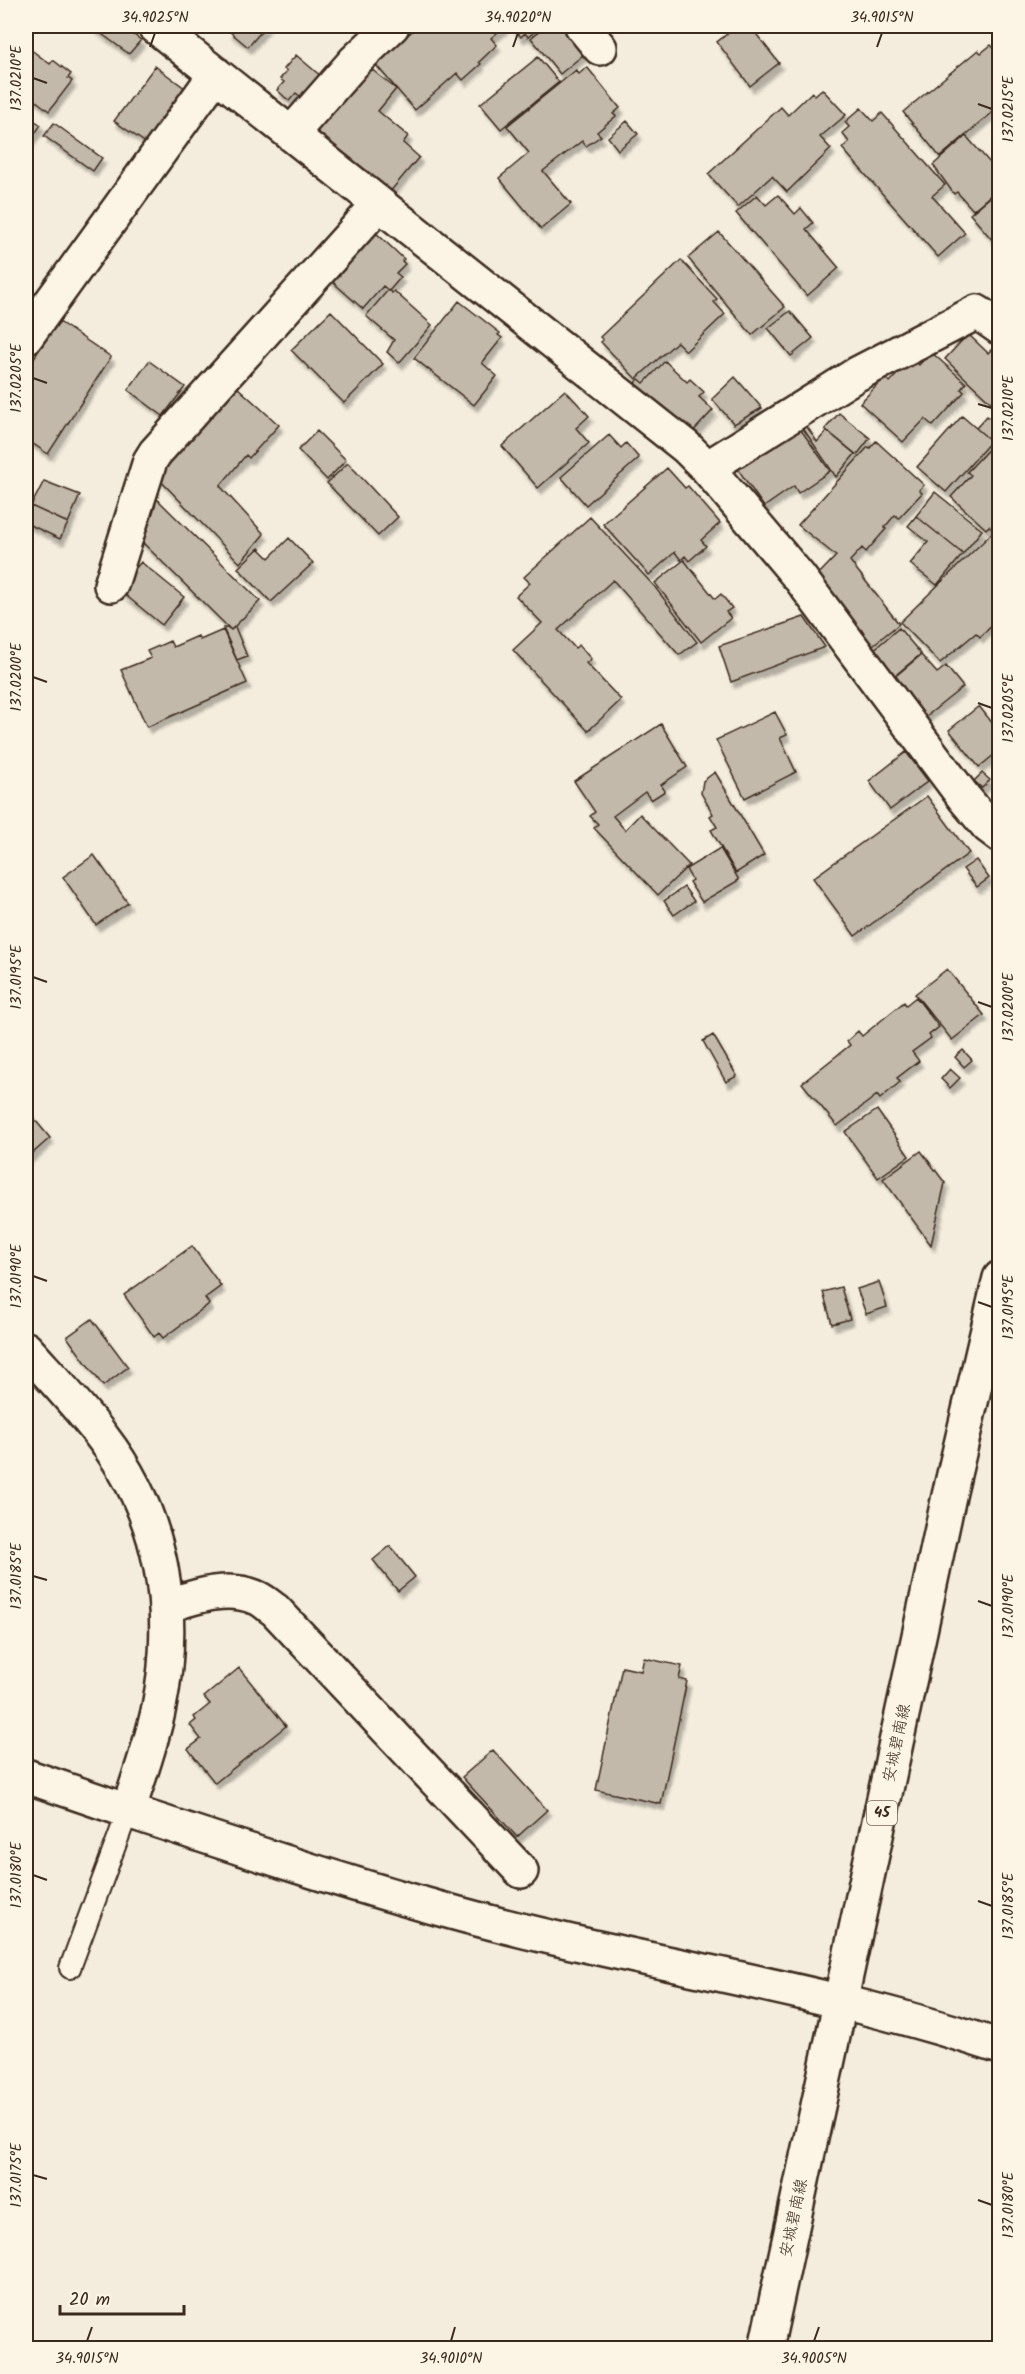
<svg xmlns="http://www.w3.org/2000/svg" width="1025" height="2374" font-family="Kalam,'Klee One',sans-serif">
<style>
.building{fill:#c3b9aa;stroke:#3b2a1e;stroke-width:1.5;filter:url(#shadow)}
.lines{fill:none;stroke-linecap:round;stroke-linejoin:round}
.lane-casing{stroke:#3b2a1e;stroke-width:24}
.street-casing{stroke:#3b2a1e;stroke-width:38}
.secondary-casing{stroke:#3b2a1e;stroke-width:38}
.primary-casing{stroke:#3b2a1e;stroke-width:38}
.lane{stroke:#fcf5e5;stroke-width:20}
.street{stroke:#fcf5e5;stroke-width:33}
.secondary{stroke:#fcf5e5;stroke-width:33}
.primary{stroke:#fcf5e5;stroke-width:33}
.ticks{fill:none;stroke:#3b2a1e;stroke-width:2}
.labels{text-anchor:middle;dominant-baseline:central;stroke-width:6;stroke-linejoin:round;paint-order:stroke}
.shield{fill:#fcf5e5;stroke:#75675a;stroke-width:1.5}
.shield-label{font-size:15px;font-weight:bold;fill:#3b2a1e}
.street-label{font-size:16px;fill:#3b2a1e;stroke:#fcf5e5}
.neatline{fill:none;stroke:#3b2a1e;stroke-width:2}
.ticks-label{font-size:15px;text-anchor:middle;fill:#3b2a1e}
</style>
<defs>
<filter id="shadow"><feDropShadow dx="3.5" dy="6" stdDeviation="1.5" flood-color="#0004"/></filter>
</defs>
<rect width="100%" height="100%" fill="#f4eddd"/>
<filter id="ink" filterUnits="userSpaceOnUse"><feTurbulence type="fractalNoise" baseFrequency=".0167" numOctaves="2"/><feDisplacementMap in="SourceGraphic" scale="12" xChannelSelector="R" yChannelSelector="G"/><feConvolveMatrix kernelMatrix="1 2 1 2 8 2 1 2 1" color-interpolation-filters="sRGB"/></filter>
<g filter="url(#ink)">
<!-- building -->
<path class="building" d="M 91,26 L 121,26 L 141,40 L 129,54 Z
M 235,26 L 266,26 L 248,47 L 229,31 Z
M 418,26 L 505,26 L 491,38 L 497,45 L 479,62 L 481,64 L 463,80 L 457,73 L 415,110 L 375,64 Z
M 511,26 L 541,26 L 528,37 L 525,33 L 521,37 Z
M 545,26 L 567,26 L 588,51 L 560,74 L 531,38 Z
M 737,26 L 750,26 L 779,63 L 750,86 L 717,42 Z
M 991,45 L 1000,55 L 1000,119 L 993,112 L 940,157 L 903,112 L 978,50 L 981,53 Z
M 26,46 L 50,64 L 53,60 L 71,74 L 68,78 L 72,81 L 49,111 L 26,93 Z
M 296,55 L 322,77 L 311,90 L 309,88 L 301,97 L 296,93 L 289,101 L 277,90 L 284,82 L 280,79 L 287,71 L 284,69 Z
M 538,57 L 559,82 L 501,129 L 480,104 Z
M 365,64 L 396,89 L 378,111 L 408,136 L 403,143 L 419,157 L 389,193 L 311,127 Z
M 155,66 L 186,89 L 146,143 L 114,121 Z
M 587,67 L 620,108 L 613,114 L 616,116 L 597,132 L 601,136 L 586,146 L 582,141 L 543,171 L 571,204 L 541,229 L 499,178 L 529,153 L 507,126 L 576,70 L 579,74 Z
M 822,89 L 846,115 L 820,137 L 831,149 L 787,192 L 772,176 L 738,207 L 708,174 L 781,107 L 788,115 L 812,92 L 815,95 Z
M 861,108 L 873,121 L 882,113 L 945,185 L 932,196 L 965,233 L 938,257 L 842,148 L 849,142 L 842,133 L 849,127 L 845,122 Z
M 26,115 L 41,125 L 26,146 Z
M 627,121 L 638,134 L 618,150 L 608,137 Z
M 54,123 L 102,158 L 93,171 L 44,136 Z
M 966,136 L 1000,174 L 1000,187 L 973,210 L 957,192 L 954,194 L 933,165 Z
M 1000,189 L 1000,249 L 970,214 Z
M 757,195 L 766,205 L 778,195 L 795,214 L 801,208 L 813,223 L 806,229 L 839,268 L 807,296 L 736,213 Z
M 373,230 L 404,259 L 402,261 L 405,264 L 396,273 L 401,277 L 389,291 L 383,286 L 363,309 L 326,276 Z
M 719,232 L 785,307 L 752,335 L 688,258 Z
M 681,260 L 717,299 L 714,302 L 725,314 L 686,351 L 677,342 L 636,379 L 601,342 L 603,340 L 600,337 Z
M 388,290 L 392,293 L 394,291 L 432,325 L 399,363 L 387,352 L 394,340 L 366,316 Z
M 459,301 L 500,333 L 498,335 L 502,338 L 482,363 L 497,376 L 474,405 L 414,358 Z
M 331,311 L 383,364 L 344,403 L 291,350 Z
M 790,311 L 813,338 L 791,356 L 768,328 Z
M 58,321 L 111,357 L 48,454 L 26,439 L 26,370 Z
M 968,334 L 988,353 L 996,345 L 1000,348 L 999,410 L 945,359 Z
M 931,352 L 966,383 L 961,389 L 964,392 L 933,426 L 925,419 L 903,442 L 860,403 L 885,377 L 890,382 L 912,358 L 919,365 Z
M 149,361 L 185,387 L 163,416 L 128,390 Z
M 665,361 L 687,382 L 690,379 L 704,392 L 699,397 L 713,410 L 689,436 L 631,387 L 639,379 L 644,383 Z
M 735,377 L 762,408 L 734,424 L 712,399 Z
M 237,387 L 279,425 L 249,458 L 246,455 L 220,486 L 264,534 L 240,563 L 155,475 Z
M 565,390 L 589,416 L 576,428 L 589,443 L 538,488 L 502,446 Z
M 839,413 L 870,438 L 857,455 L 825,429 Z
M 962,416 L 991,441 L 946,492 L 917,467 Z
M 987,416 L 1000,427 L 1000,431 L 991,441 L 976,428 Z
M 802,419 L 817,442 L 827,431 L 855,454 L 836,477 L 798,421 Z
M 796,423 L 830,471 L 798,493 L 794,486 L 764,507 L 735,465 Z
M 317,431 L 346,460 L 327,480 L 298,450 Z
M 609,435 L 621,448 L 626,443 L 639,458 L 586,505 L 561,477 Z
M 1000,437 L 1000,536 L 989,526 L 986,529 L 951,497 L 971,475 L 967,472 Z
M 876,441 L 924,485 L 919,490 L 922,493 L 899,518 L 895,515 L 884,528 L 886,529 L 866,552 L 862,548 L 850,561 L 899,624 L 869,648 L 816,577 L 836,556 L 798,525 L 868,447 L 870,448 Z
M 348,463 L 398,517 L 378,536 L 327,483 Z
M 667,468 L 685,488 L 688,486 L 720,523 L 701,540 L 706,546 L 689,561 L 685,556 L 681,560 L 675,552 L 649,575 L 603,524 Z
M 44,481 L 80,495 L 68,523 L 31,506 Z
M 935,492 L 982,530 L 963,554 L 916,516 Z
M 156,498 L 260,601 L 231,630 L 134,534 L 142,513 Z
M 31,506 L 68,523 L 60,539 L 26,523 Z
M 916,516 L 963,554 L 937,585 L 910,564 L 928,542 L 908,526 Z
M 590,517 L 654,586 L 697,642 L 679,655 L 613,580 L 558,630 L 575,648 L 579,645 L 591,659 L 586,663 L 621,700 L 588,731 L 513,650 L 542,623 L 516,596 L 530,583 L 524,577 Z
M 992,533 L 1000,542 L 1000,610 L 996,613 L 1000,618 L 980,637 L 976,633 L 940,663 L 900,622 Z
M 289,538 L 313,563 L 271,602 L 238,568 L 259,548 L 269,558 Z
M 684,560 L 715,599 L 721,594 L 732,608 L 726,612 L 731,618 L 701,642 L 655,583 Z
M 141,562 L 184,597 L 162,625 L 118,589 Z
M 804,617 L 825,647 L 731,682 L 719,646 Z
M 227,627 L 231,630 L 235,627 L 247,656 L 237,660 L 223,628 Z
M 899,628 L 921,654 L 892,678 L 871,652 Z
M 223,630 L 247,683 L 147,727 L 121,670 L 151,658 L 147,651 L 170,641 L 173,647 L 198,636 L 200,640 Z
M 921,655 L 937,673 L 946,666 L 963,687 L 924,718 L 892,679 Z
M 979,706 L 1000,733 L 1000,750 L 979,767 L 949,730 Z
M 775,712 L 787,735 L 780,738 L 796,772 L 745,798 L 716,740 Z
M 661,724 L 687,767 L 661,785 L 665,791 L 651,800 L 645,792 L 613,816 L 625,830 L 640,814 L 689,865 L 658,895 L 594,828 L 598,824 L 590,816 L 595,812 L 574,781 Z
M 906,752 L 928,781 L 890,810 L 869,781 Z
M 715,772 L 764,855 L 736,873 L 711,830 L 717,827 L 710,816 L 713,814 L 701,793 L 703,781 Z
M 982,773 L 990,780 L 982,788 L 974,781 Z
M 927,796 L 969,853 L 855,936 L 813,878 Z
M 720,848 L 739,880 L 702,902 L 689,882 L 692,880 L 686,869 Z
M 94,855 L 128,903 L 96,925 L 63,877 Z
M 976,860 L 989,878 L 977,887 L 963,869 Z
M 684,887 L 694,901 L 674,915 L 664,901 Z
M 947,969 L 984,1015 L 952,1040 L 915,994 Z
M 916,997 L 939,1027 L 929,1035 L 931,1038 L 912,1052 L 919,1061 L 897,1078 L 900,1082 L 880,1099 L 877,1095 L 837,1126 L 802,1083 L 850,1045 L 847,1041 L 858,1031 L 862,1036 L 904,1002 L 906,1005 Z
M 713,1035 L 737,1076 L 726,1082 L 703,1041 Z
M 963,1050 L 972,1060 L 964,1067 L 955,1057 Z
M 950,1069 L 960,1078 L 950,1088 L 941,1079 Z
M 26,1109 L 50,1138 L 26,1159 Z
M 877,1110 L 909,1156 L 878,1178 L 845,1132 Z
M 921,1151 L 945,1183 L 931,1245 L 883,1179 Z
M 192,1246 L 221,1286 L 205,1298 L 209,1304 L 163,1338 L 159,1333 L 154,1337 L 124,1295 Z
M 879,1282 L 887,1307 L 866,1314 L 857,1289 Z
M 841,1287 L 850,1319 L 832,1324 L 823,1292 Z
M 92,1319 L 128,1367 L 103,1386 L 67,1337 Z
M 390,1546 L 415,1577 L 398,1591 L 373,1560 Z
M 644,1658 L 682,1666 L 679,1679 L 687,1681 L 661,1804 L 596,1790 L 622,1667 L 641,1671 Z
M 239,1668 L 286,1726 L 215,1783 L 188,1749 L 201,1739 L 190,1725 L 196,1720 L 194,1717 L 210,1704 L 204,1697 Z
M 493,1750 L 547,1810 L 517,1837 L 462,1777 Z"/>
<g class="lines">
<!-- lane casing -->
<g class="lane-casing">
<path id="lane" d="M 70,1968 L 128,1811"/>
</g>
<!-- street casing -->
<g class="street-casing">
<path id="street" d="M 155,26 L 686,447 L 707,468 L 800,578 L 965,799 L 988,826 L 1000,835
M 582,26 L 600,48
M 291,134 L 355,61 L 392,26
M 26,337 L 216,74
M 707,468 L 857,374 L 977,312 L 1000,328
M 111,585 L 150,461 L 155,453 L 379,204
M 166,1606 C 195,1597 225,1585 255,1597 C 262,1599 269,1606 275,1610 L 521,1871
M 26,1776 L 128,1811"/>
</g>
<!-- secondary casing -->
<g class="secondary-casing">
<path id="secondary" d="M 26,1349 C 52,1378 80,1407 103,1438 C 163,1516 178,1612 159,1707 C 152,1742 139,1777 128,1811 C 268,1857 407,1904 550,1937 C 698,1972 856,1998 1000,2047"/>
</g>
<!-- primary casing -->
<g class="primary-casing">
<path id="primary" d="M 766,2348 L 949,1496 L 1000,1278"/>
</g>
<!-- lane -->
<use href="#lane" class="lane"/>
<!-- street -->
<use href="#street" class="street"/>
<!-- secondary -->
<use href="#secondary" class="secondary"/>
<!-- primary -->
<use href="#primary" class="primary"/>
</g>
</g>
<!-- ticks -->
<path class="ticks" d="M 150,47 L 155,33M 513,47 L 518,33M 877,47 L 882,33M 33,78 L 47,83M 978,104 L 992,109M 33,378 L 47,383M 978,404 L 992,408M 33,677 L 47,682M 978,703 L 992,708M 33,977 L 47,982M 978,1002 L 992,1007M 33,1276 L 47,1281M 978,1302 L 992,1307M 33,1576 L 47,1580M 978,1601 L 992,1606M 33,1875 L 47,1880M 978,1901 L 992,1906M 33,2175 L 47,2179M 978,2200 L 992,2205M 87,2341 L 92,2327M 451,2341 L 455,2327M 814,2341 L 819,2327"/>
<g class="labels">
<!-- shield labels -->
<rect class="shield" x="867" y="1801" width="30" height="24" rx="4.5"/>
<g class="shield-label">
<text x="882" y="1813">45</text>
</g>
<!-- street labels -->
<g class="street-label">
<text transform="translate(897 1743) rotate(-78)">安城碧南線</text>
<text transform="translate(794 2218) rotate(-78)">安城碧南線</text>
</g>
</g>
<!-- margin -->
<rect width="1025" height="2374" fill="none" stroke="#fcf5e5" stroke-width="66"/>
<!-- scale -->
<path d="M60 2305v9h124v-9" fill="none" stroke="#3b2a1e" stroke-width="3"/>
<text x="69" y="2305" font-size="18" fill="#3b2a1e" stroke="#fcf5e5" stroke-width="4.5" paint-order="stroke">20 m</text>
<rect x="33" y="33" width="959" height="2308" class="neatline"/>
<g class="ticks-label">
<text x="155" y="22">34.9025°N</text>
<text x="518" y="22">34.9020°N</text>
<text x="882" y="22">34.9015°N</text>
<text transform="translate(16 78) rotate(-90)" y="5">137.0210°E</text>
<text transform="translate(1008 109) rotate(-90)" y="5">137.0215°E</text>
<text transform="translate(16 378) rotate(-90)" y="5">137.0205°E</text>
<text transform="translate(1008 408) rotate(-90)" y="5">137.0210°E</text>
<text transform="translate(16 677) rotate(-90)" y="5">137.0200°E</text>
<text transform="translate(1008 708) rotate(-90)" y="5">137.0205°E</text>
<text transform="translate(16 977) rotate(-90)" y="5">137.0195°E</text>
<text transform="translate(1008 1007) rotate(-90)" y="5">137.0200°E</text>
<text transform="translate(16 1276) rotate(-90)" y="5">137.0190°E</text>
<text transform="translate(1008 1307) rotate(-90)" y="5">137.0195°E</text>
<text transform="translate(16 1576) rotate(-90)" y="5">137.0185°E</text>
<text transform="translate(1008 1606) rotate(-90)" y="5">137.0190°E</text>
<text transform="translate(16 1875) rotate(-90)" y="5">137.0180°E</text>
<text transform="translate(1008 1906) rotate(-90)" y="5">137.0185°E</text>
<text transform="translate(16 2175) rotate(-90)" y="5">137.0175°E</text>
<text transform="translate(1008 2205) rotate(-90)" y="5">137.0180°E</text>
<text x="87" y="2363">34.9015°N</text>
<text x="451" y="2363">34.9010°N</text>
<text x="814" y="2363">34.9005°N</text>
</g>
</svg>
